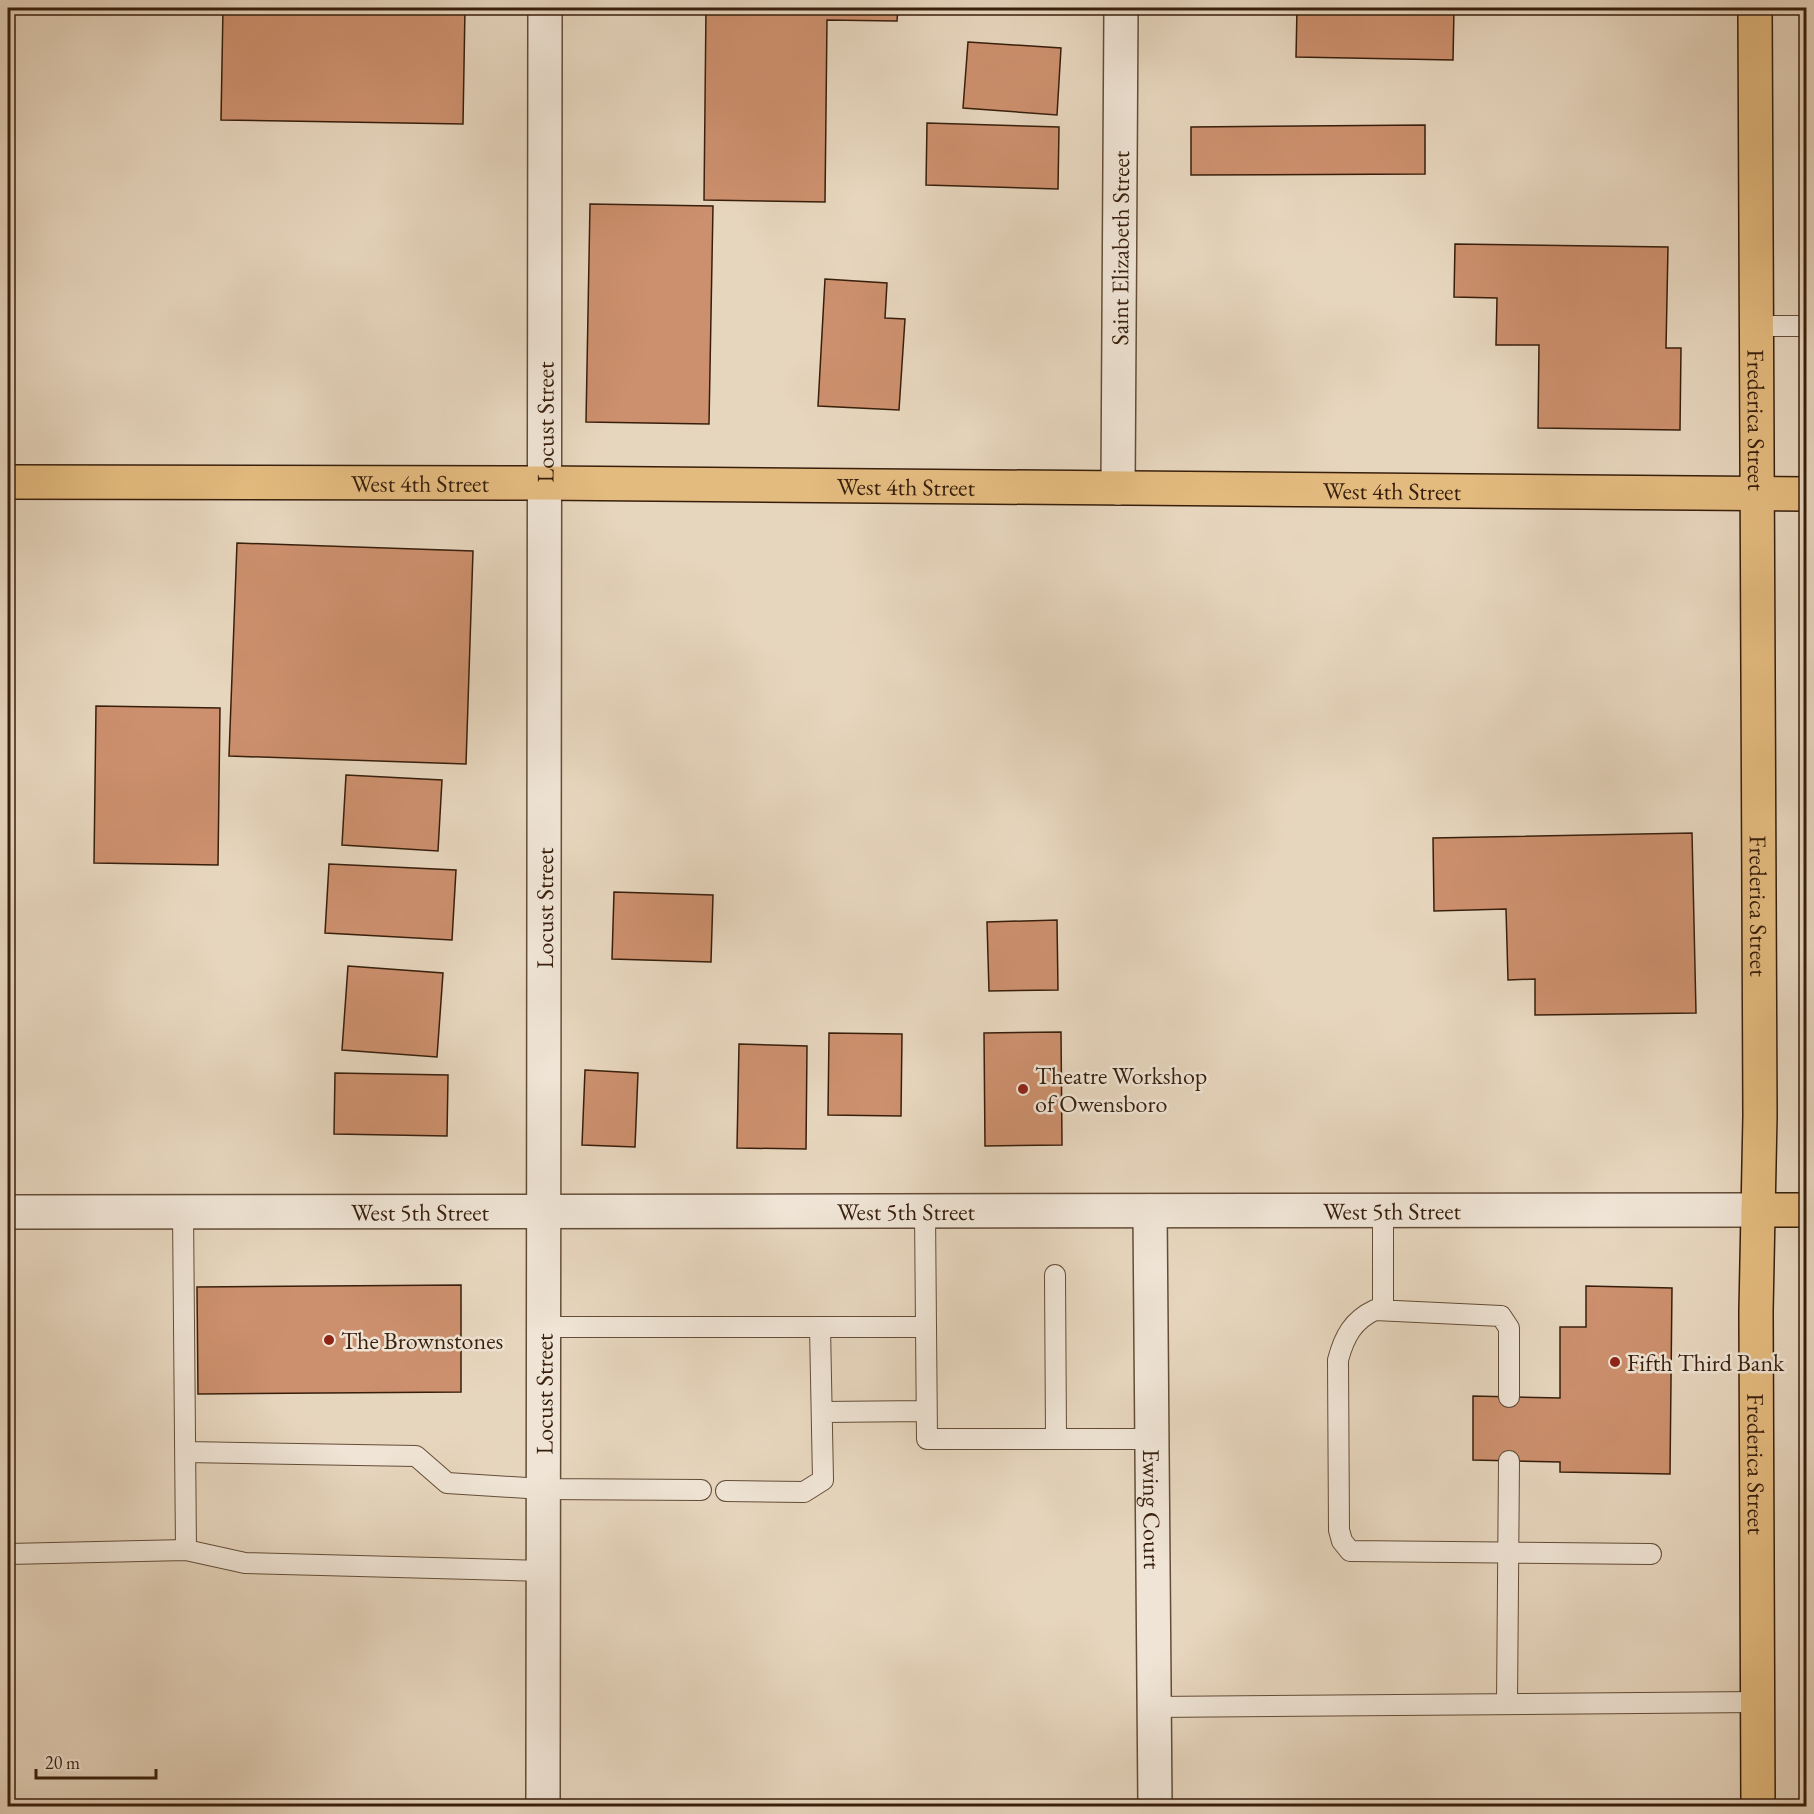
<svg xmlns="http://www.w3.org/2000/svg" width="1814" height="1814" font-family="'EB Garamond',serif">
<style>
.building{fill:#cd906e;stroke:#381f0c;stroke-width:1.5}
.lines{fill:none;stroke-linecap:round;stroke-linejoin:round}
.service-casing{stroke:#644d38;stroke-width:22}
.minor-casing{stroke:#644d38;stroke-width:36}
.primary-casing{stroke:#381f0c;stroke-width:36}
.service{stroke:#efe4d5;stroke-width:20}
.minor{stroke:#efe4d5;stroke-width:33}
.primary{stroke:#e4bb7f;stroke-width:33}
.poi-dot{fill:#8f2418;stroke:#efe4d5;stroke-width:2}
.labels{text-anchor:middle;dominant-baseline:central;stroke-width:5;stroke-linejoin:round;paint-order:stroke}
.street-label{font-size:24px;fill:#381f0c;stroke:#efe4d5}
.poi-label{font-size:24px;fill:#381f0c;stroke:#efe4d5;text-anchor:start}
</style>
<rect width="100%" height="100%" fill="#e7d6be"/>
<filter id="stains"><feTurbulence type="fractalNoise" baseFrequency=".00333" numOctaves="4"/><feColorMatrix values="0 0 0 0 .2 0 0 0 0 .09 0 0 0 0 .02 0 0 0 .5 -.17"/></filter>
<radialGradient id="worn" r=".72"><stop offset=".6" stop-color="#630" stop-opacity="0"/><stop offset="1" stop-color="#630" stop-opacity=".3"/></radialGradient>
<!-- building -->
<path class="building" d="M 223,8 L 465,8 L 463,124 L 221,120 Z
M 706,8 L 898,8 L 897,21 L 827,20 L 825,202 L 704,200 Z
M 1297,8 L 1454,8 L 1453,60 L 1296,57 Z
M 968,42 L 1061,48 L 1057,115 L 963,108 Z
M 927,123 L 1059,127 L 1058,189 L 926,185 Z
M 1425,125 L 1425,174 L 1191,175 L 1191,127 Z
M 590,204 L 713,206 L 709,424 L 586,422 Z
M 1455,244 L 1668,247 L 1666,348 L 1681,348 L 1680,430 L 1538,428 L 1539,345 L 1496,345 L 1497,298 L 1454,297 Z
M 825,279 L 887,283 L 885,318 L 905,319 L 899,410 L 818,406 Z
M 237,543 L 473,551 L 466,764 L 229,756 Z
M 96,706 L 220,708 L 218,865 L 94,863 Z
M 346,775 L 442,780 L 438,851 L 342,845 Z
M 1692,833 L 1696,1013 L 1535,1015 L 1535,979 L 1508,980 L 1506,909 L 1434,911 L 1433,838 Z
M 329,864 L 456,870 L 452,940 L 325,933 Z
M 614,892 L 713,895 L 711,962 L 612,959 Z
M 1057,920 L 1058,990 L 989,991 L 987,922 Z
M 348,966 L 443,973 L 437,1057 L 342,1050 Z
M 1061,1032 L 1062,1145 L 985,1146 L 984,1033 Z
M 829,1033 L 902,1034 L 901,1116 L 828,1115 Z
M 739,1044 L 807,1046 L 806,1149 L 737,1148 Z
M 585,1070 L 638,1073 L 635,1147 L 582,1145 Z
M 335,1073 L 448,1075 L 447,1136 L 334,1134 Z
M 461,1285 L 461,1392 L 198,1394 L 197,1287 Z
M 1586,1286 L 1672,1288 L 1670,1474 L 1560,1472 L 1560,1462 L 1473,1460 L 1473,1396 L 1560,1398 L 1560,1327 L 1586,1327 Z
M 1512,1800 L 1705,1802 L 1705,1806 L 1512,1806 Z"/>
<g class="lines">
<!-- service casing -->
<g class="service-casing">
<path id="service" d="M 1757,326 L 1806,326
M 183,1212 L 186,1550
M 1055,1275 L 1056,1439
M 1383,1310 L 1383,1211
M 543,1327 L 926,1327 L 925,1211
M 926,1327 L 927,1439 L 1152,1439
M 1509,1397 L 1509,1328 L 1501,1316 L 1375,1310 C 1353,1320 1344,1337 1338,1360 L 1339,1530 L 1342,1541 L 1350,1551 L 1651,1554
M 822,1412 L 926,1411
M 186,1452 L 416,1456 L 447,1483 L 542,1489 L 701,1490
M 726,1491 L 804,1492 L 823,1480 L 820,1327
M 8,1554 L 186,1550 L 245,1563 L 543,1571
M 1507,1704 L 1509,1461
M 1154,1707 L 1757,1702"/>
</g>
<!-- minor casing -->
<g class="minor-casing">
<g id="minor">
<path id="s1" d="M 1118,488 L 1121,8"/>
<path id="s2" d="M 1150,1211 L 1155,1806"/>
<path id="s3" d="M 8,1212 L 1758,1210"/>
<path id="s4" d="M 543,1806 L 545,8"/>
</g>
</g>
<!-- primary casing -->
<g class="primary-casing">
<g id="primary">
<path id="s5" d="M 1755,8 L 1760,1116 L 1756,1311 L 1758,1806"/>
<path id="s6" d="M 8,482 L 544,483 L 1806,494"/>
<path d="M 1758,1210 L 1806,1210"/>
</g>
</g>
<!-- service -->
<use href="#service" class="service"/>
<!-- minor -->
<use href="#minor" class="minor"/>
<!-- primary -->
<use href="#primary" class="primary"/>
</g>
<!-- markers -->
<g class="poi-dot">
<circle cx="1023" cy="1089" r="6"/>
<circle cx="329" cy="1340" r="6"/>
<circle cx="1615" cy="1362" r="6"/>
</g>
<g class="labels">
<!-- street labels -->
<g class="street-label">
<text stroke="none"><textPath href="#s1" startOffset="240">Saint Elizabeth Street</textPath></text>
<text stroke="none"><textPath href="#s4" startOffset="1384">Locust Street</textPath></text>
<text stroke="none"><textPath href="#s5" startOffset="412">Frederica Street</textPath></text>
<text stroke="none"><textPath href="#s6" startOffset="412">West 4th Street</textPath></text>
<text stroke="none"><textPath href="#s6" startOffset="898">West 4th Street</textPath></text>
<text stroke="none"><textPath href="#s6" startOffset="1384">West 4th Street</textPath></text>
<text stroke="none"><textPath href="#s4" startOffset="898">Locust Street</textPath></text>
<text stroke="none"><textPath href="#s5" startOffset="898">Frederica Street</textPath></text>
<text stroke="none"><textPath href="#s3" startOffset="898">West 5th Street</textPath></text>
<text stroke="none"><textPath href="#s3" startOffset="1384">West 5th Street</textPath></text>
<text stroke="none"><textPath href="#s3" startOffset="412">West 5th Street</textPath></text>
<text stroke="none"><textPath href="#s4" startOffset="412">Locust Street</textPath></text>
<text stroke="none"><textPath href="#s5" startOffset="1456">Frederica Street</textPath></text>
<text stroke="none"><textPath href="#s2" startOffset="298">Ewing Court</textPath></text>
</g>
<!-- poi labels -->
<g class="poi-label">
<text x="1035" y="1075">Theatre Workshop<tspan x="1035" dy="28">of Owensboro</tspan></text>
<text x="341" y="1340">The Brownstones</text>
<text x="1627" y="1362">Fifth Third Bank</text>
</g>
</g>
<!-- margin -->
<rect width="1814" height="1814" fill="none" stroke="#e7d6be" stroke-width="30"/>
<rect x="9" y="9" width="1796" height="1796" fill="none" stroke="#381f0c" stroke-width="3"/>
<rect x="15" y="15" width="1784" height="1784" fill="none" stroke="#381f0c" stroke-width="1.5"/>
<!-- scale -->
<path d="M36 1769v9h120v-9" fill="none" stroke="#381f0c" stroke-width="3"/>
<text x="45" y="1769" font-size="18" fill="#381f0c" stroke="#efe4d5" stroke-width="4.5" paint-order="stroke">20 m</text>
<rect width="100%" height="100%" filter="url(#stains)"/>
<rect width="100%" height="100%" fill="url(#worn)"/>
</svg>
